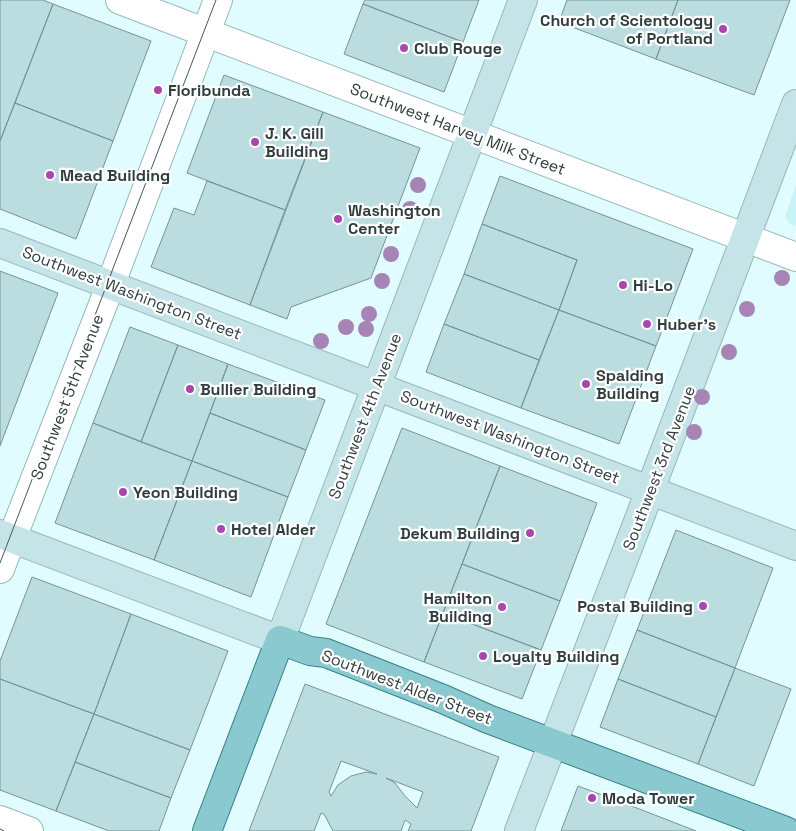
<svg xmlns="http://www.w3.org/2000/svg" width="796" height="831" font-family="'Space Grotesk',sans-serif">
<style>
.built{fill:#c8f4f9}
.building{fill:#bbdde0;stroke:#759498;fill-rule:evenodd}
.lines{fill:none;stroke-linecap:round;stroke-linejoin:round}
.minor-casing{stroke:#97b8bb;stroke-width:30}
.tertiary-casing{stroke:#97b8bb;stroke-width:30}
.secondary-casing{stroke:#97b8bb;stroke-width:30}
.primary-casing{stroke:#368188;stroke-width:30}
.minor{stroke:#fff;stroke-width:28}
.tertiary{stroke:#fff;stroke-width:28}
.secondary{stroke:#c4e4e7;stroke-width:28}
.primary{stroke:#89c9cf;stroke-width:28}
.tram{stroke:#485859;stroke-width:1}
.tree{fill:#a684b6}
.poi-dot{fill:#a947ad;stroke:#fff;stroke-width:2}
.labels{text-anchor:middle;dominant-baseline:central;stroke-width:4.5;stroke-linejoin:round;paint-order:stroke}
.poi-label{font-size:16px;font-weight:bold;fill:#303e3f;stroke:#fff;text-anchor:start}
.street-label{font-size:16px;fill:#303e3f;stroke:#fff}
</style>
<rect width="100%" height="100%" fill="#e0fcfe"/>
<!-- built -->
<path class="built" d="M 796,184 L 796,226 L 790,224 L 785,217 Z"/>
<!-- building -->
<path class="building" d="M 0,0 L 43,0 L 53,4 L 0,141 Z
M 365,0 L 479,0 L 463,42 L 363,4 Z
M 567,0 L 678,0 L 656,59 L 559,22 Z
M 678,0 L 790,0 L 754,95 L 656,59 Z
M 53,4 L 151,41 L 113,141 L 15,103 Z
M 363,4 L 463,42 L 444,92 L 344,54 Z
M 224,75 L 323,112 L 285,210 L 187,173 Z
M 15,103 L 113,141 L 76,239 L 0,209 L 0,141 Z
M 323,112 L 420,148 L 371,278 L 291,307 L 287,319 L 250,305 Z
M 500,176 L 693,249 L 656,346 L 559,310 L 577,260 L 482,224 Z
M 207,181 L 285,210 L 250,305 L 151,267 L 174,208 L 194,215 Z
M 482,224 L 577,260 L 559,310 L 464,274 Z
M 0,271 L 58,293 L 0,446 Z
M 464,274 L 559,310 L 539,360 L 444,324 Z
M 559,310 L 656,346 L 619,444 L 521,408 Z
M 444,324 L 539,360 L 521,408 L 426,372 Z
M 130,327 L 178,345 L 141,442 L 93,423 Z
M 178,345 L 228,364 L 192,461 L 141,442 Z
M 228,364 L 325,400 L 306,450 L 210,413 Z
M 210,413 L 306,450 L 288,497 L 192,461 Z
M 93,423 L 192,461 L 154,560 L 55,523 Z
M 402,428 L 500,466 L 424,662 L 326,624 Z
M 192,461 L 288,497 L 251,597 L 154,560 Z
M 500,466 L 597,503 L 560,601 L 462,564 Z
M 676,530 L 773,568 L 735,668 L 637,630 Z
M 462,564 L 560,601 L 541,650 L 443,613 Z
M 32,577 L 131,614 L 94,714 L 0,679 L 0,661 Z
M 443,613 L 541,650 L 522,699 L 424,662 Z
M 131,614 L 228,651 L 190,750 L 94,714 Z
M 637,630 L 735,668 L 716,717 L 618,679 Z
M 735,668 L 791,689 L 754,786 L 698,764 Z
M 0,679 L 94,714 L 56,811 L 0,790 Z
M 618,679 L 716,717 L 698,764 L 600,727 Z
M 305,684 L 499,757 L 471,831 L 408,831 L 411,824 L 405,820 L 401,831 L 333,831 L 324,814 L 321,813 L 314,831 L 249,831 ZM 341,761 L 377,774 L 366,772 L 351,776 L 338,785 L 331,796 L 329,792 ZM 386,778 L 423,792 L 417,808 L 405,796 L 395,783 Z
M 94,714 L 190,750 L 171,798 L 75,762 Z
M 75,762 L 171,798 L 159,831 L 109,831 L 56,811 Z
M 578,786 L 642,810 L 696,831 L 561,831 Z"/>
<g class="lines">
<!-- minor casing -->
<g class="minor-casing">
<path id="minor" d="M 0,820 L 29,831"/>
</g>
<!-- tertiary casing -->
<g class="tertiary-casing">
<path id="tertiary" d="M 120,0 L 796,257
M 0,569 L 102,307 L 218,0"/>
</g>
<!-- secondary casing -->
<g class="secondary-casing">
<path id="secondary" d="M 0,243 L 796,546
M 0,534 L 280,640 L 523,0
M 519,831 L 641,514 L 796,104"/>
</g>
<!-- primary casing -->
<g class="primary-casing">
<path id="primary" d="M 207,831 L 280,640 L 310,651 L 326,653 L 443,699 L 488,719 L 786,831"/>
</g>
<!-- minor -->
<use href="#minor" class="minor"/>
<!-- tertiary -->
<use href="#tertiary" class="tertiary"/>
<!-- secondary -->
<use href="#secondary" class="secondary"/>
<!-- primary -->
<use href="#primary" class="primary"/>
<!-- tram -->
<path class="tram" d="M 0,563 L 216,0
M 0,829 L 4,831"/>
</g>
<!-- trees -->
<g class="tree">
<circle cx="418" cy="185" r="8"/>
<circle cx="410" cy="209" r="8"/>
<circle cx="391" cy="254" r="8"/>
<circle cx="782" cy="278" r="8"/>
<circle cx="382" cy="281" r="8"/>
<circle cx="747" cy="309" r="8"/>
<circle cx="369" cy="314" r="8"/>
<circle cx="346" cy="327" r="8"/>
<circle cx="366" cy="329" r="8"/>
<circle cx="321" cy="341" r="8"/>
<circle cx="729" cy="352" r="8"/>
<circle cx="702" cy="397" r="8"/>
<circle cx="694" cy="432" r="8"/>
</g>
<!-- markers -->
<g class="poi-dot">
<circle cx="723" cy="29" r="5"/>
<circle cx="404" cy="48" r="5"/>
<circle cx="158" cy="90" r="5"/>
<circle cx="255" cy="142" r="5"/>
<circle cx="50" cy="175" r="5"/>
<circle cx="338" cy="219" r="5"/>
<circle cx="623" cy="285" r="5"/>
<circle cx="647" cy="324" r="5"/>
<circle cx="586" cy="384" r="5"/>
<circle cx="190" cy="389" r="5"/>
<circle cx="123" cy="492" r="5"/>
<circle cx="221" cy="529" r="5"/>
<circle cx="530" cy="533" r="5"/>
<circle cx="703" cy="606" r="5"/>
<circle cx="502" cy="607" r="5"/>
<circle cx="483" cy="656" r="5"/>
<circle cx="592" cy="798" r="5"/>
</g>
<g class="labels">
<!-- poi labels -->
<g class="poi-label">
<text x="713" y="20" text-anchor="end">Church of Scientology<tspan x="713" dy="18">of Portland</tspan></text>
<text x="414" y="48">Club Rouge</text>
<text x="168" y="90">Floribunda</text>
<text x="265" y="133">J. K. Gill<tspan x="265" dy="18">Building</tspan></text>
<text x="60" y="175">Mead Building</text>
<text x="348" y="210">Washington<tspan x="348" dy="18">Center</tspan></text>
<text x="633" y="285">Hi-Lo</text>
<text x="657" y="324">Huber's</text>
<text x="596" y="375">Spalding<tspan x="596" dy="18">Building</tspan></text>
<text x="200" y="389">Bullier Building</text>
<text x="133" y="492">Yeon Building</text>
<text x="231" y="529">Hotel Alder</text>
<text x="520" y="533" text-anchor="end">Dekum Building</text>
<text x="492" y="598" text-anchor="end">Hamilton<tspan x="492" dy="18">Building</tspan></text>
<text x="693" y="606" text-anchor="end">Postal Building</text>
<text x="493" y="656">Loyalty Building</text>
<text x="602" y="798">Moda Tower</text>
</g>
<!-- street labels -->
<g class="street-label">
<text transform="translate(458 129) rotate(21)">Southwest Harvey Milk Street</text>
<text transform="translate(132 293) rotate(21)">Southwest Washington Street</text>
<text transform="translate(67 397) rotate(-69)">Southwest 5th Avenue</text>
<text transform="translate(365 416) rotate(-69)">Southwest 4th Avenue</text>
<text transform="translate(510 437) rotate(21)">Southwest Washington Street</text>
<text transform="translate(659 468) rotate(-69)">Southwest 3rd Avenue</text>
<text transform="translate(407 687) rotate(21)">Southwest Alder Street</text>
</g>
</g>
</svg>
